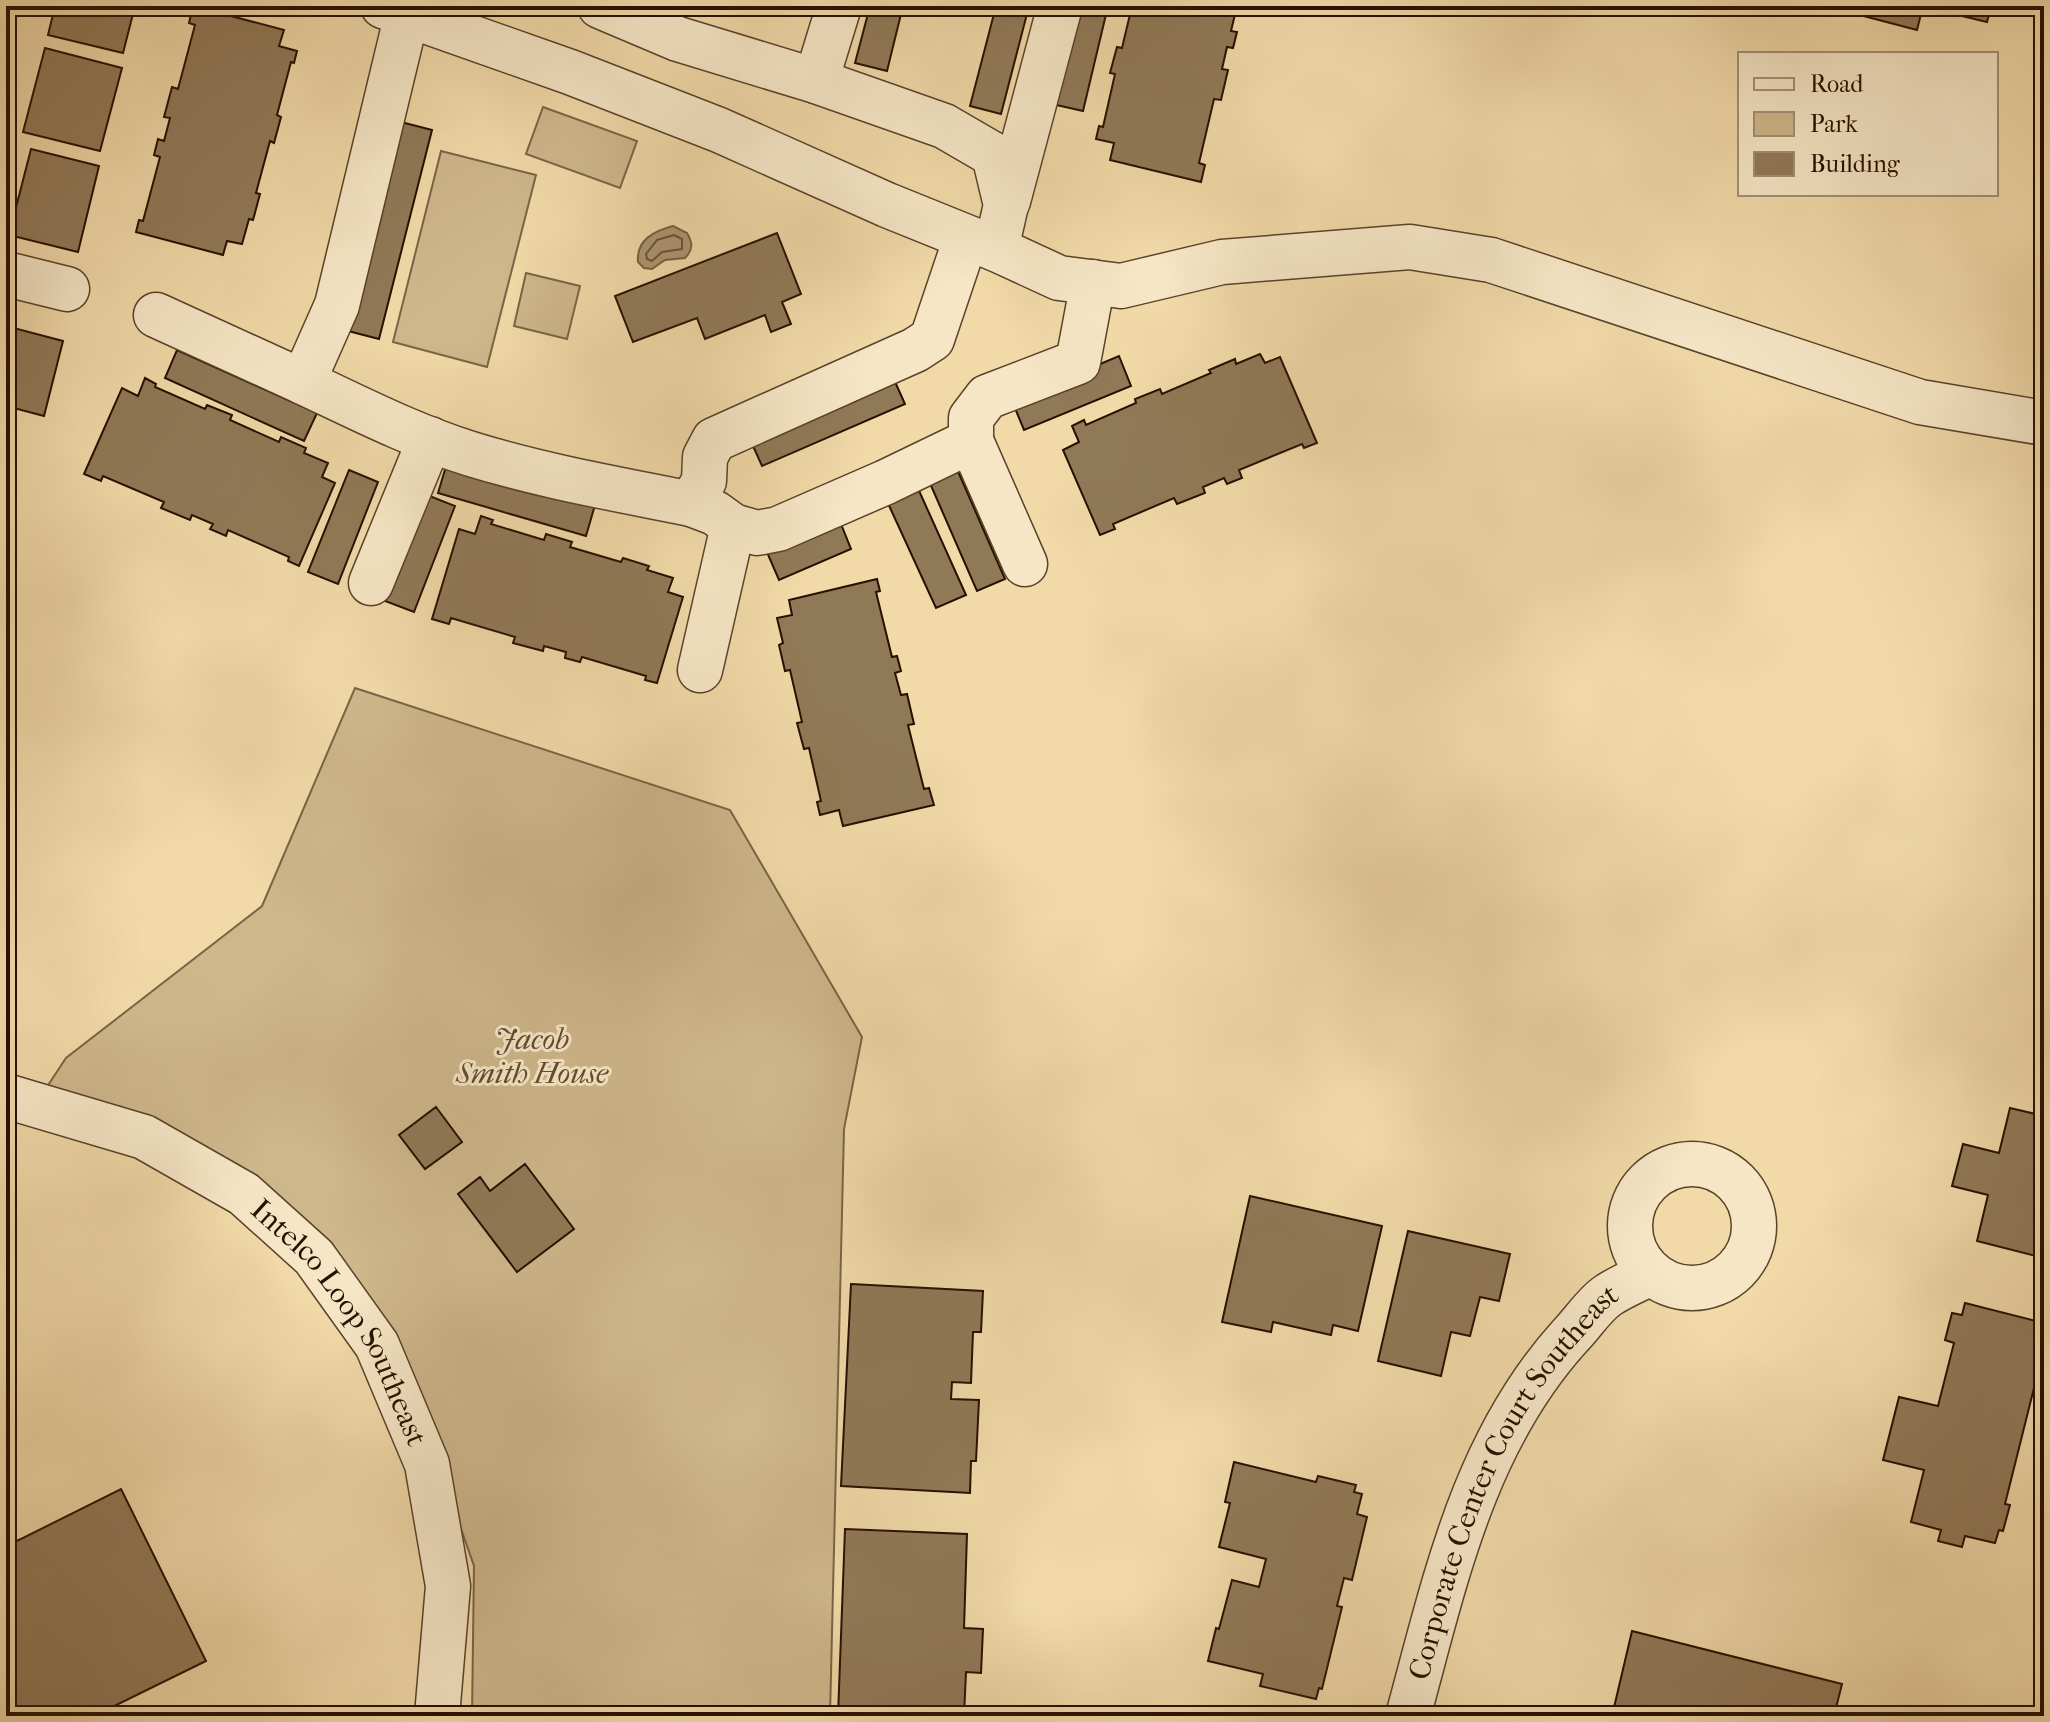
<svg xmlns="http://www.w3.org/2000/svg" width="2050" height="1722" font-family="'IM FELL French Canon',serif">
<style>
.green{fill:#ceb78b;stroke:#7a6446;stroke-width:2}
.water{fill:#ac956f;stroke:#766043;stroke-width:2}
.lines{fill:none;stroke-linecap:round;stroke-linejoin:round}
.shore{stroke:#695238;stroke-width:2}
.building{fill:#907957;stroke:#261000;stroke-width:2}
.minor-casing{stroke:#59422a;stroke-width:47}
.minor{stroke:#f6e6c6;stroke-width:44}
.labels{text-anchor:middle;dominant-baseline:central;stroke-width:6;stroke-linejoin:round;paint-order:stroke}
.park-label{font-size:30px;font-style:italic;fill:#614a31;stroke:#f6e6c6}
.street-label{font-size:30px;fill:#261000;stroke:#f6e6c6}
</style>
<rect width="100%" height="100%" fill="#f1d9a8"/>
<filter id="stains"><feTurbulence type="fractalNoise" baseFrequency=".0025" numOctaves="4"/><feColorMatrix values="0 0 0 0 .2 0 0 0 0 .09 0 0 0 0 .02 0 0 0 .5 -.17"/></filter>
<radialGradient id="worn" r=".72"><stop offset=".6" stop-color="#630" stop-opacity="0"/><stop offset="1" stop-color="#630" stop-opacity=".3"/></radialGradient>
<!-- green -->
<path class="green" d="M 543,107 L 637,141 L 620,188 L 526,154 Z
M 441,151 L 536,175 L 487,367 L 393,342 Z
M 526,273 L 580,286 L 567,339 L 514,326 Z
M 355,688 L 730,810 L 862,1037 L 844,1129 L 830,1716 L 472,1716 L 474,1566 L 428,1434 L 244,1194 L 35,1105 L 66,1058 L 262,906 Z"/>
<!-- water -->
<path class="water" d="M 673,226 L 687,233 C 693,243 693,250 685,258 L 665,260 L 652,269 L 644,268 L 638,262 C 636,240 654,231 673,226 Z"/>
<g class="lines">
<!-- shore -->
<path class="shore" d="M 674,235 L 682,239 L 682,249 L 662,252 L 652,261 L 647,259 L 646,254 L 657,240 Z"/>
</g>
<!-- building -->
<path class="building" d="M 55,6 L 135,6 L 123,53 L 48,35 Z
M 193,6 L 284,30 L 279,46 L 297,51 L 294,63 L 291,62 L 277,115 L 281,117 L 274,143 L 270,141 L 256,193 L 260,194 L 253,220 L 249,219 L 242,244 L 227,241 L 223,255 L 136,232 L 139,220 L 143,221 L 160,157 L 154,155 L 158,139 L 164,141 L 170,118 L 164,117 L 172,87 L 178,89 L 195,25 L 189,23 Z
M 870,6 L 903,6 L 887,71 L 855,63 Z
M 996,6 L 1029,6 L 1001,114 L 970,106 Z
M 1075,6 L 1108,6 L 1083,111 L 1052,104 Z
M 1132,6 L 1237,6 L 1231,31 L 1237,32 L 1233,48 L 1227,47 L 1222,69 L 1228,70 L 1221,100 L 1214,99 L 1199,163 L 1205,165 L 1201,182 L 1110,160 L 1114,143 L 1096,139 L 1099,126 L 1103,127 L 1115,74 L 1110,73 L 1117,47 L 1122,48 Z
M 1859,6 L 1923,6 L 1917,30 L 1856,14 Z
M 1938,6 L 1991,6 L 1987,22 L 1937,10 Z
M 45,48 L 122,68 L 100,151 L 23,132 Z
M 401,122 L 432,130 L 379,339 L 348,331 Z
M 31,149 L 99,166 L 78,252 L 9,235 Z
M 777,233 L 801,294 L 782,302 L 791,324 L 771,332 L 765,315 L 705,339 L 697,318 L 633,342 L 615,296 Z
M 6,326 L 63,341 L 44,416 L 6,406 Z
M 177,350 L 317,413 L 304,441 L 165,378 Z
M 1260,354 L 1265,363 L 1280,357 L 1317,443 L 1304,448 L 1302,444 L 1239,470 L 1242,478 L 1227,484 L 1224,478 L 1203,487 L 1205,493 L 1177,504 L 1174,498 L 1113,524 L 1115,529 L 1100,535 L 1063,450 L 1079,442 L 1072,426 L 1084,420 L 1086,425 L 1136,403 L 1135,399 L 1160,389 L 1162,394 L 1211,373 L 1209,370 L 1235,359 L 1236,364 Z
M 1119,356 L 1131,386 L 1024,430 L 1012,401 Z
M 892,375 L 905,404 L 762,466 L 749,437 Z
M 145,378 L 156,384 L 155,387 L 205,409 L 207,405 L 232,415 L 230,420 L 279,442 L 281,437 L 306,448 L 304,453 L 328,463 L 322,477 L 335,483 L 299,566 L 288,561 L 289,557 L 228,530 L 226,536 L 210,529 L 213,524 L 192,515 L 190,520 L 161,508 L 164,502 L 103,476 L 101,481 L 84,474 L 122,388 L 138,396 Z
M 447,463 L 595,505 L 586,536 L 438,493 Z
M 957,469 L 1005,579 L 977,591 L 929,481 Z
M 349,470 L 378,482 L 338,584 L 308,572 Z
M 916,484 L 966,595 L 936,608 L 886,499 Z
M 427,495 L 455,506 L 414,612 L 385,601 Z
M 481,516 L 493,520 L 491,524 L 544,540 L 546,534 L 572,542 L 570,547 L 621,562 L 623,558 L 649,566 L 647,570 L 673,578 L 668,592 L 683,597 L 657,683 L 645,680 L 646,676 L 582,657 L 580,662 L 565,658 L 566,652 L 544,646 L 543,651 L 513,643 L 515,637 L 451,618 L 449,624 L 432,619 L 459,529 L 475,534 Z
M 839,519 L 851,549 L 779,580 L 766,550 Z
M 877,579 L 880,591 L 876,592 L 892,657 L 897,656 L 901,671 L 895,673 L 901,695 L 907,694 L 914,724 L 908,725 L 924,789 L 929,788 L 934,805 L 843,826 L 839,810 L 820,815 L 817,802 L 821,801 L 809,748 L 804,749 L 797,723 L 802,722 L 790,670 L 785,671 L 779,645 L 783,643 L 777,618 L 792,615 L 789,600 Z
M 436,1107 L 462,1142 L 425,1169 L 399,1135 Z
M 2010,1108 L 2044,1116 L 2044,1258 L 1977,1241 L 1988,1195 L 1952,1186 L 1963,1144 L 1999,1153 Z
M 525,1164 L 574,1229 L 517,1272 L 458,1194 L 480,1177 L 490,1191 Z
M 1250,1196 L 1382,1226 L 1358,1331 L 1333,1325 L 1331,1335 L 1273,1322 L 1271,1332 L 1222,1322 Z
M 1408,1231 L 1510,1254 L 1499,1301 L 1480,1297 L 1470,1336 L 1451,1332 L 1441,1376 L 1378,1361 Z
M 851,1284 L 983,1291 L 981,1332 L 973,1332 L 971,1383 L 952,1382 L 951,1399 L 979,1400 L 976,1461 L 971,1461 L 970,1493 L 841,1486 Z
M 1965,1303 L 2044,1323 L 2044,1365 L 2040,1364 L 2005,1504 L 2010,1505 L 2003,1531 L 1999,1530 L 1995,1543 L 1965,1536 L 1962,1547 L 1938,1541 L 1941,1530 L 1911,1522 L 1924,1470 L 1883,1460 L 1899,1397 L 1938,1406 L 1954,1343 L 1945,1340 L 1952,1313 L 1962,1315 Z
M 1234,1462 L 1316,1482 L 1318,1476 L 1356,1485 L 1354,1492 L 1362,1494 L 1357,1514 L 1367,1517 L 1352,1580 L 1344,1578 L 1337,1606 L 1342,1607 L 1322,1689 L 1319,1688 L 1316,1699 L 1260,1686 L 1263,1674 L 1208,1661 L 1216,1628 L 1219,1629 L 1232,1580 L 1259,1587 L 1266,1559 L 1219,1547 L 1230,1503 L 1225,1502 Z
M 121,1489 L 206,1661 L 94,1716 L 6,1716 L 6,1522 L 17,1541 Z
M 845,1529 L 967,1534 L 964,1628 L 983,1629 L 981,1673 L 966,1672 L 964,1716 L 838,1716 Z
M 1632,1631 L 1842,1684 L 1834,1716 L 1612,1716 Z"/>
<g class="lines">
<!-- minor casing -->
<g class="minor-casing">
<g id="minor">
<path d="M 383,6 L 570,72 L 719,130 L 887,205 L 996,249"/>
<path d="M 600,6 L 678,39 L 816,81 L 944,126 L 994,155 L 1006,205 L 996,249 L 1059,278 L 1121,286 L 1222,262 L 1410,247 L 1491,260 L 1920,402 L 2044,423"/>
<path d="M 816,81 L 839,6"/>
<path d="M 1008,201 L 1060,6"/>
<path d="M 6,274 L 67,289"/>
<path d="M 156,315 L 303,382 L 337,305 L 407,14"/>
<path d="M 303,382 C 358,408 413,436 471,454 C 542,476 617,489 691,504 L 715,513 L 733,526 L 757,533 L 778,529 L 886,482 L 971,441 L 971,418 L 987,397 L 1078,362 L 1093,282"/>
<path d="M 971,441 L 1025,564"/>
<path d="M 691,504 L 704,481 L 705,457 L 714,440 L 915,350 L 932,339 L 966,238"/>
<path d="M 371,583 L 430,439"/>
<path d="M 700,670 L 733,526"/>
<path id="s1" d="M 6,1096 L 144,1137 L 244,1194 L 314,1257 L 377,1345 L 427,1464 L 448,1586 L 437,1716"/>
<circle cx="1692" cy="1226" r="62"/>
<path id="s2" d="M 1408,1716 C 1445,1581 1473,1443 1570,1336 C 1582,1324 1593,1306 1607,1296 C 1620,1287 1637,1280 1651,1273"/>
</g>
</g>
<!-- minor -->
<use href="#minor" class="minor"/>
</g>
<g class="labels">
<!-- park labels -->
<g class="park-label">
<text x="532" y="1039">Jacob<tspan x="532" dy="34">Smith House</tspan></text>
</g>
<!-- street labels -->
<g class="street-label">
<text stroke="none"><textPath href="#s1" startOffset="422">Intelco Loop Southeast</textPath></text>
<text stroke="none"><textPath href="#s2" startOffset="260">Corporate Center Court Southeast</textPath></text>
</g>
</g>
<!-- margin -->
<rect width="2050" height="1722" fill="none" stroke="#f1d9a8" stroke-width="32"/>
<rect x="8" y="8" width="2034" height="1706" fill="none" stroke="#261000" stroke-width="4"/>
<rect x="16" y="16" width="2018" height="1690" fill="none" stroke="#261000" stroke-width="2"/>
<!-- legend -->
<rect x="1738" y="52" width="260" height="144" fill="#f6e6c6" stroke="#a39077" stroke-width="2"/>
<rect x="1754" y="78" width="40" height="12" fill="#f6e6c6" stroke="#a39077" stroke-width="2"/>
<text x="1810" y="92" font-size="24" fill="#261000">Road</text>
<rect x="1754" y="112" width="40" height="24" fill="#ceb78b" stroke="#a39077" stroke-width="2"/>
<text x="1810" y="132" font-size="24" fill="#261000">Park</text>
<rect x="1754" y="152" width="40" height="24" fill="#907957" stroke="#a39077" stroke-width="2"/>
<text x="1810" y="172" font-size="24" fill="#261000">Building</text>
<rect width="100%" height="100%" filter="url(#stains)"/>
<rect width="100%" height="100%" fill="url(#worn)"/>
</svg>
